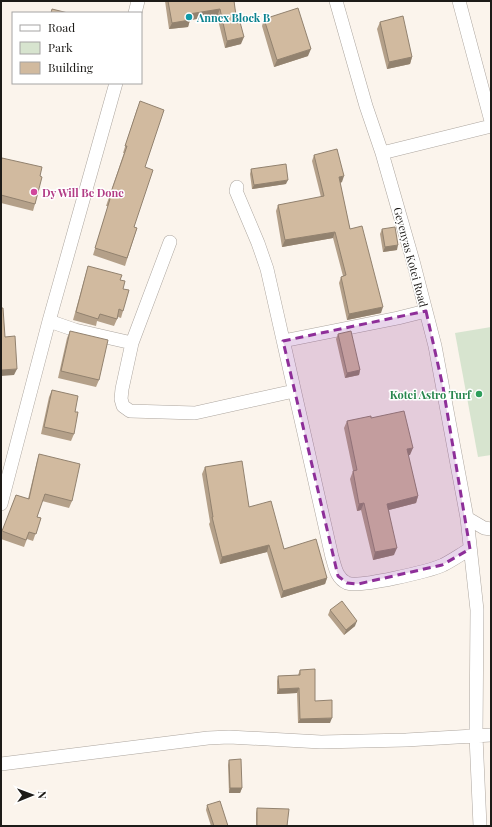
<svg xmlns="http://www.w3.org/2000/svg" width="492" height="827" font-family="'Playfair Display',serif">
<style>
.green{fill:#d7e4cf}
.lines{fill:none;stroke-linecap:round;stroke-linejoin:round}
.minor-casing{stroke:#ada69f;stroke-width:14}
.minor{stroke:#fff;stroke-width:13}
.wall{fill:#b4a089}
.shaded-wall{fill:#92826f}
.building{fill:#d1ba9f;stroke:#92826f}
.marked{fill:#8e2f99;fill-opacity:0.2;stroke:#8e2f99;stroke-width:3;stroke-dasharray:8 5;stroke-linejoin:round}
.culture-dot{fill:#0f9aa8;stroke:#fff;stroke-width:1.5}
.hotel-dot{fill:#d1479c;stroke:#fff;stroke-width:1.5}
.leisure-dot{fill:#2e9e5b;stroke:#fff;stroke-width:1.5}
.labels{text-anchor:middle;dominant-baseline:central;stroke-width:3;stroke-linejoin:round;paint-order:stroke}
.culture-label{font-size:11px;font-weight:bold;fill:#0d838f;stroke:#fff;text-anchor:start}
.hotel-label{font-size:11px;font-weight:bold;fill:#b23c85;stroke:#fff;text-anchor:start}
.street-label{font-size:11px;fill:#1d1b18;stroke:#fff}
.leisure-label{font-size:11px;font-weight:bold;fill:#27864d;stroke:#fff;text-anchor:end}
</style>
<rect width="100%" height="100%" fill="#fbf4ec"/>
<!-- green -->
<path class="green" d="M 491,327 L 491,455 L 478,457 L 455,333 Z"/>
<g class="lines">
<!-- minor casing -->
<g class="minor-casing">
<path id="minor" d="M 336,1 L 366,106 L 382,153 L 413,261 L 435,346 L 467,518 L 477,610 L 476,736 L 480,826
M 459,1 L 491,121
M 135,13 L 138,1
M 382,153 L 491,126
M 237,187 L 236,191 L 258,243 L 267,269 L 332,557 C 335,566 336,578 347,583 C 359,588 430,571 443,565 C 453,560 461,554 470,549
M 170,242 L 132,343 L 122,389 L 121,399 L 123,406 L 130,411 L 195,413 L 294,391
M 49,321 L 75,330 L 132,343
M 283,341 L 398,318 L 426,311
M 1,504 L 49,321 L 116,83
M 467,518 L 484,528 L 491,529
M 1,764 L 208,738 L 229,737 L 321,742 L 406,740 L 491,735"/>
</g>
<!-- minor -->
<use href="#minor" class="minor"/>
</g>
<!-- wall -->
<path class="wall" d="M 165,1 L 234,1 L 237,23 L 241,44 L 225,48 L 217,16 L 190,20 L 188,27 L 169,29 Z
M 264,19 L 308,56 L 274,67 L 262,26 Z
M 380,22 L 412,57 L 410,64 L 387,69 L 377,29 Z
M 137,109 L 145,167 L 134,227 L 137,228 L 125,266 L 93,255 L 108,206 L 106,206 L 124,153 L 123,153 Z
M 314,155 L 342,182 L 340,183 L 350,229 L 381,313 L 347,320 L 339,283 L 341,277 L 343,276 L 333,238 L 282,247 L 276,211 L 278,205 L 321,197 L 312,161 Z
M 1,160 L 40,176 L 35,204 L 33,211 L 1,203 Z
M 251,169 L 286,184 L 252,189 L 250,174 Z
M 382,229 L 397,250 L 383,252 L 380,234 Z
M 88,266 L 120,280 L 123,289 L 123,311 L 121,318 L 118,317 L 114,326 L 97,321 L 96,326 L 73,320 L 86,273 Z
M 70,331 L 99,380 L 96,387 L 58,378 L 67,338 Z
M 338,334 L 360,370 L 359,375 L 345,378 L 336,339 Z
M 52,390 L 75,412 L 74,434 L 71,441 L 41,434 L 49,397 Z
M 371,418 L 410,455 L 408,455 L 418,496 L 416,503 L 389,510 L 394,555 L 373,560 L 361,510 L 357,511 L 350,479 L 353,471 L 344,428 L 347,421 Z
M 39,454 L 72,501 L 69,508 L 42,501 L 37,517 L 41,518 L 33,541 L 27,539 L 24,547 L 1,539 L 1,535 L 16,495 L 28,499 L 37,461 Z
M 205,467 L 249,507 L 284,549 L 327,578 L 325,584 L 281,598 L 267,552 L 220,564 L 209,524 L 210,522 L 202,474 Z
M 330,610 L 355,626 L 344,635 L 328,615 Z
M 300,670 L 315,701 L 330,723 L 298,723 L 297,693 L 277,694 L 277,681 L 278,676 L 298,675 Z
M 229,760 L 242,788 L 240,793 L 229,793 L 228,765 Z
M 207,805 L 228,826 L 211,826 L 206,810 Z
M 257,808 L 287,826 L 256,826 L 256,813 Z"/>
<!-- shaded-wall -->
<path class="shaded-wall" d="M 220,9 L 217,16 L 190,20 L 188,27 L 169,29 L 172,23 L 189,14 Z
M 244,37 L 241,44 L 225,48 L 227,41 Z
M 311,49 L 308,56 L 274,67 L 277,60 Z
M 412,57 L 410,64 L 387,69 L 389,62 Z
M 344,176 L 342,182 L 337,184 L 339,177 Z
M 288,180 L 286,184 L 252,189 L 254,185 Z
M 335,232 L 333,238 L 282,247 L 285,240 Z
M 398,245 L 397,250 L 383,252 L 385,247 Z
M 383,307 L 381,313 L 347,320 L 349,314 Z
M 17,369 L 14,375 L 1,376 L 1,370 Z
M 360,370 L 359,375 L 345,378 L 347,373 Z
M 413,448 L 410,455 L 404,456 L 407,449 Z
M 418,496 L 416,503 L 385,511 L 387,504 Z
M 364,503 L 361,510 L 357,511 L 359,504 Z
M 269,545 L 267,552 L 220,564 L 222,557 Z
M 397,548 L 394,555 L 373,560 L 375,552 Z
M 327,578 L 325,584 L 281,598 L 283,591 Z
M 357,621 L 355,626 L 344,635 L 346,630 Z
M 299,688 L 297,693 L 277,694 L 279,689 Z
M 332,718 L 330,723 L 298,723 L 300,719 Z
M 230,788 L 242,788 L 240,793 L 229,793 Z"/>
<!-- building -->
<path class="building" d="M 168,1 L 234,1 L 237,23 L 240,22 L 244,37 L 227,41 L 220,9 L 189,14 L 190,20 L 172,23 Z
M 298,8 L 311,49 L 277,60 L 264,19 Z
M 52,9 L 68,13 L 51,13 Z
M 403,16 L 412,57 L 389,62 L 380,22 Z
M 140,101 L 164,110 L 145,167 L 153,170 L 134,227 L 137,228 L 127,258 L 95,248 L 110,199 L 109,198 L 127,146 L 125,146 Z
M 337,149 L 344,176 L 339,177 L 350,229 L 362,226 L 383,307 L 349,314 L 341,277 L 346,275 L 335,232 L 285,240 L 278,205 L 324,196 L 314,155 Z
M 2,158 L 42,167 L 40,176 L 42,177 L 35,204 L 1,195 L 1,161 Z
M 286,164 L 288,180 L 254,185 L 251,169 Z
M 395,227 L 398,245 L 385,247 L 382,229 Z
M 88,266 L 122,275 L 120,280 L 125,281 L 123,289 L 129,290 L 123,311 L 119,309 L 117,319 L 100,314 L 98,319 L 76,312 Z
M 1,308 L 3,308 L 5,337 L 15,336 L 17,369 L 1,370 Z
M 70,331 L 108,340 L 99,380 L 61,371 Z
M 351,331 L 360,370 L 347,373 L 338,334 Z
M 52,390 L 78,396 L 75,412 L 78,412 L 74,434 L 44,427 Z
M 404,411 L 413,448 L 407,449 L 418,496 L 387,504 L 397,548 L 375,552 L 364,503 L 359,504 L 353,471 L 357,470 L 347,421 L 371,416 L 371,418 Z
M 39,454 L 80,464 L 72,501 L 45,494 L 37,517 L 41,518 L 36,534 L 29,532 L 26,540 L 2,531 L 16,495 L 29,499 Z
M 242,461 L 249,507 L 271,501 L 284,549 L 316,539 L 327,578 L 283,591 L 269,545 L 222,557 L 212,517 L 213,517 L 205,467 Z
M 342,601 L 357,621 L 346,630 L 330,610 Z
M 315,669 L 315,701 L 332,700 L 332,718 L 300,719 L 299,688 L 279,689 L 278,676 L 300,675 L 300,670 Z
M 241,759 L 242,788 L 230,788 L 229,760 Z
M 220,801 L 228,826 L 214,826 L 207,805 Z
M 257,808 L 289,809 L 287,826 L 257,826 Z"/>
<!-- marked area -->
<path class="marked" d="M 426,311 L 443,387 L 470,549 L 442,565 L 358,584 L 347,583 L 338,576 L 283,341 Z"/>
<!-- markers -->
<circle class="culture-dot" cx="189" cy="17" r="4"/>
<circle class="hotel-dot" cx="34" cy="192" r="4"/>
<circle class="leisure-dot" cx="479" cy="394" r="4"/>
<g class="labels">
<!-- culture labels -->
<g class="culture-label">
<text x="197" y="17">Annex Block B</text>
</g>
<!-- hotel labels -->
<g class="hotel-label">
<text x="42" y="192">Dy Will Be Done</text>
</g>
<!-- street labels -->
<g class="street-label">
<text transform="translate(411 257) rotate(75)">Geyenyas Kotei Road</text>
</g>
<!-- leisure labels -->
<g class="leisure-label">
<text x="471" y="394">Kotei Astro Turf</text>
</g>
</g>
<!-- border -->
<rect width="492" height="827" fill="none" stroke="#1d1b18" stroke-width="4"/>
<!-- legend -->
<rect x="12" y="12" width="130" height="72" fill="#ffffff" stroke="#a5a4a3"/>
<rect x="20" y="25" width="20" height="6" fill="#ffffff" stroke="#a5a4a3"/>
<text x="48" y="32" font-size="12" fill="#1d1b18">Road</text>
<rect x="20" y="42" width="20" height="12" fill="#d7e4cf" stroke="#a5a4a3"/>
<text x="48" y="52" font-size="12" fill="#1d1b18">Park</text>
<rect x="20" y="62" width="20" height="12" fill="#d1ba9f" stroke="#a5a4a3"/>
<text x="48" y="72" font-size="12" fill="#1d1b18">Building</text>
<!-- north arrow -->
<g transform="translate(32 795) rotate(89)" stroke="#ffffff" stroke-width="3" paint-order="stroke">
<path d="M0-3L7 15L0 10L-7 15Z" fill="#1d1b18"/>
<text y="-6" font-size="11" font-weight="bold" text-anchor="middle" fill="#1d1b18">N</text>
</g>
</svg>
